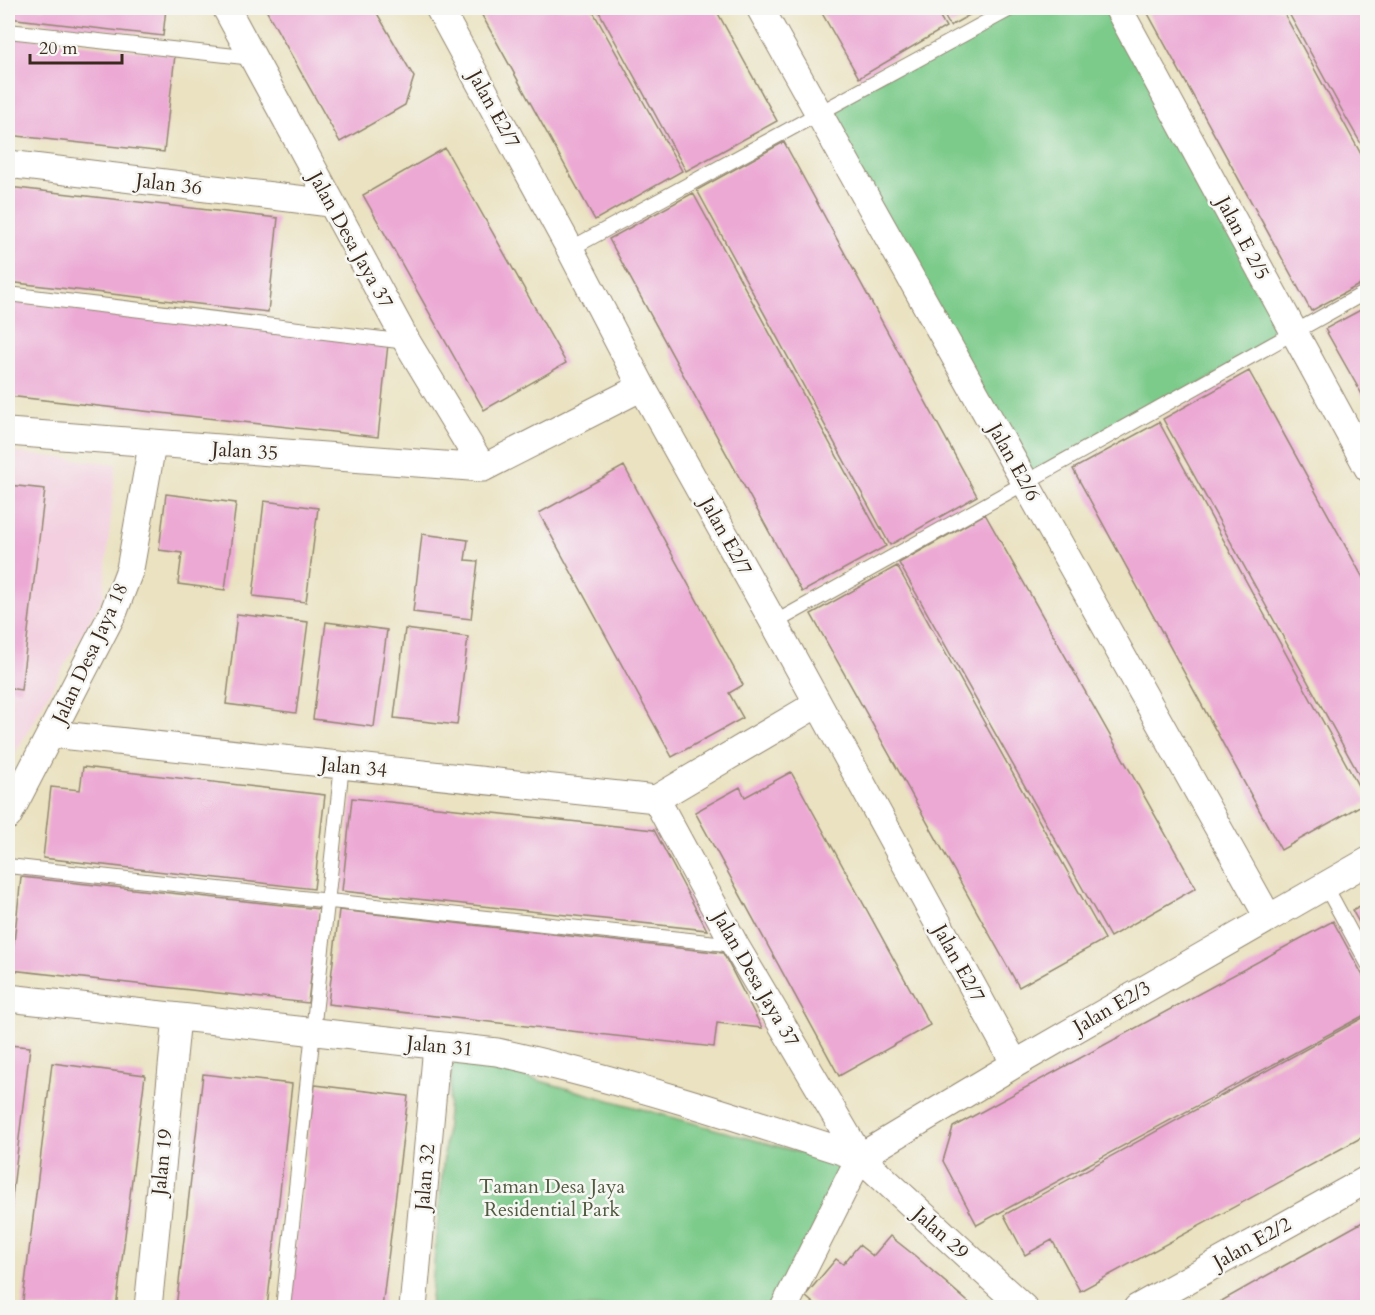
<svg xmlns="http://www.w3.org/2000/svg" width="1375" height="1315" font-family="Cardo,serif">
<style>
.built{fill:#f3cfdf}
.green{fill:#7dcb8b;stroke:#5c7a54;stroke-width:1.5}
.building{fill:#eca9d4}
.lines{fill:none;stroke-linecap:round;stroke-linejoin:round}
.lane-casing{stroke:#928670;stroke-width:16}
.street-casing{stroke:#928670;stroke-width:29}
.lane{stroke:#fff;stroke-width:14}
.street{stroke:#fff;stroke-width:27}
.labels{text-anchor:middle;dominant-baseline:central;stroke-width:5;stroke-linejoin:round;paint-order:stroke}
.street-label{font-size:20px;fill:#3b2a1e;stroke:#f6f6f2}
.park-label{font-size:20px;fill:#4f5a3f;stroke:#f6f6f2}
</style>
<rect width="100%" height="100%" fill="#f6f6f2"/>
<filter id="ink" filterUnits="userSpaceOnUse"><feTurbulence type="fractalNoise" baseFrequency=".0167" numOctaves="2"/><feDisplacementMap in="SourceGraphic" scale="12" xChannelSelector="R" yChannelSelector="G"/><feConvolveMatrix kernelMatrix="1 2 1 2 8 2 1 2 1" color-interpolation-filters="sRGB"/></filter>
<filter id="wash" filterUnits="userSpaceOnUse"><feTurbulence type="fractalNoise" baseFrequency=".008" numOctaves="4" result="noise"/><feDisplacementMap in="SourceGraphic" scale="24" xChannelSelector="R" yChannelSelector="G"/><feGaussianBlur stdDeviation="1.35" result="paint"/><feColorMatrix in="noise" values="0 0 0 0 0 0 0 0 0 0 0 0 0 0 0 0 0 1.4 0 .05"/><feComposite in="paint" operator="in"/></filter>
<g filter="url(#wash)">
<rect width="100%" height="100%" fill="#eae2c1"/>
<!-- built -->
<path class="built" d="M 8,452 L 116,464 L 103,597 L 8,766 Z"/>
<!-- green -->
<path class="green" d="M 1012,8 L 1118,8 L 1294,332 L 1024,481 L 819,113 Z
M 453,1057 L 849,1166 L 771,1307 L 430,1308 Z"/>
<g id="blocks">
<!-- building -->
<path class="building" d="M 8,8 L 166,8 L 163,36 L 8,18 Z
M 265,8 L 374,8 L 414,77 L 405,105 L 340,142 Z
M 478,8 L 591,8 L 682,171 L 595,220 Z
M 597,8 L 715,8 L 777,121 L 686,171 Z
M 819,8 L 935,8 L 946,27 L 859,78 Z
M 940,8 L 982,8 L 950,26 Z
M 1145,8 L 1281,8 L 1368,167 L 1368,280 L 1311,311 Z
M 1286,8 L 1368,8 L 1368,156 L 1344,114 Z
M 8,36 L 175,55 L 164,152 L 8,135 Z
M 784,142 L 977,496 L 890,545 L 697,190 Z
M 445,148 L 566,363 L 484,410 L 363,195 Z
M 8,187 L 278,218 L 268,312 L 8,282 Z
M 693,193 L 886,546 L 802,592 L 609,239 Z
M 8,301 L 388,344 L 378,437 L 8,396 Z
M 1368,306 L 1368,405 L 1325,329 Z
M 1249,371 L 1368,587 L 1368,791 L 1163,419 Z
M 1159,422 L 1367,802 L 1281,850 L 1073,469 Z
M 624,466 L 743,685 L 729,693 L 743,718 L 672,757 L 539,513 Z
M 8,485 L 45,489 L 21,690 L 8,688 Z
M 166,494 L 236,503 L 225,590 L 178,584 L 182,553 L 159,550 Z
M 264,501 L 318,508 L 306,602 L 253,596 Z
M 985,514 L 1196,888 L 1110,937 L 899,563 Z
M 422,534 L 468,540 L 465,560 L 478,561 L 471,619 L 413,612 Z
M 897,566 L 1105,939 L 1019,987 L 811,614 Z
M 237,614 L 308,622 L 296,713 L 226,704 Z
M 326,622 L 387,630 L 374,727 L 313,719 Z
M 405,629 L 468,637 L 457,725 L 394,718 Z
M 83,767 L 325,795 L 314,889 L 43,858 L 51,787 L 80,790 Z
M 791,772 L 930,1025 L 839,1076 L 695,812 L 740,787 L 745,797 Z
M 352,798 L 654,830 L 707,930 L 342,891 Z
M 21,877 L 319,909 L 308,1003 L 11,970 Z
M 1368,902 L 1368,938 L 1352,910 Z
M 339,910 L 723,953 L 762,1028 L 717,1023 L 714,1047 L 328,1004 Z
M 1333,921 L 1368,985 L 1368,1013 L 977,1225 L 943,1161 L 953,1127 Z
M 1368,1015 L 1368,1134 L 1080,1291 L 1052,1240 L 1025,1255 L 1004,1215 Z
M 8,1045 L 30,1047 L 9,1222 L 8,1222 Z
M 52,1063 L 145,1075 L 116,1308 L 22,1308 Z
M 203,1074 L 292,1084 L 267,1308 L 176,1308 Z
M 315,1085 L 408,1096 L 382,1308 L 288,1308 Z
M 1368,1219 L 1368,1308 L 1209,1308 L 1280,1268 Z
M 890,1236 L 914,1255 L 975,1308 L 819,1308 L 805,1296 L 836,1259 L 843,1264 L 859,1245 L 873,1256 Z"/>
</g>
</g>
<g filter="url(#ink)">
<use href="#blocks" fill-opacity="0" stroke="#928670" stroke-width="1.5"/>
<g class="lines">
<!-- lane casing -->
<g class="lane-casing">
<path id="lane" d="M 8,31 L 253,58
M 570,249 L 1012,8
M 8,294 L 407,342
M 774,623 L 1368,291
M 8,866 L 735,945
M 1325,885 L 1368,964
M 283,1308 L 342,765"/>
</g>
<!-- street casing -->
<g class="street-casing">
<path id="street" d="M 226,8 L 407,342 L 483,468
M 439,8 L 570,249 L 642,387 L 774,623 L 1015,1064
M 760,8 L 1268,917
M 1118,8 L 1368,468
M 8,164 L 330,203
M 8,432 L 483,468
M 483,468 L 642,387
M 52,734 L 656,799
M 656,799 L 735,945 L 860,1157 L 1024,1308
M 656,799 L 817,704
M 8,816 L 114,611 L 130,569 L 152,445
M 8,998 L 497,1052 C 620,1079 740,1118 860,1157
M 860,1157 L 1015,1064 L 1368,861
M 148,1308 L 177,1017
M 413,1308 L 437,1046
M 784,1308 L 860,1157
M 1137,1308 L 1368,1179"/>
</g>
<!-- lane -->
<use href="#lane" class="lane"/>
<!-- street -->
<use href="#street" class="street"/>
</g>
</g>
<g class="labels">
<!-- street labels -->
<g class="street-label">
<text transform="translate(494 109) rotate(61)">Jalan E2/7</text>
<text transform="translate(169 184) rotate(7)">Jalan 36</text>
<text transform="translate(1243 238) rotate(62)">Jalan E 2/5</text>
<text transform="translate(351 240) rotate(61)">Jalan Desa Jaya 37</text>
<text transform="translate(245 451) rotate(4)">Jalan 35</text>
<text transform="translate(1014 462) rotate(61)">Jalan E2/6</text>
<text transform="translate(726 536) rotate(61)">Jalan E2/7</text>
<text transform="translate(90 653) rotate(-65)">Jalan Desa Jaya 18</text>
<text transform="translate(354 767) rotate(6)">Jalan 34</text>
<text transform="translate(959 963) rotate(61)">Jalan E2/7</text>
<text transform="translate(756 979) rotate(60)">Jalan Desa Jaya 37</text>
<text transform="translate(1112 1007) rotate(-30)">Jalan E2/3</text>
<text transform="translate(440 1046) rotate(6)">Jalan 31</text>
<text transform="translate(162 1162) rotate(-84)">Jalan 19</text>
<text transform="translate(425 1177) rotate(-85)">Jalan 32</text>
<text transform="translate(941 1233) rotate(42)">Jalan 29</text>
<text transform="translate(1252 1243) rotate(-29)">Jalan E2/2</text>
</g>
<!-- park labels -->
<g class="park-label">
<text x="552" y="1186">Taman Desa Jaya<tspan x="552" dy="23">Residential Park</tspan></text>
</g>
</g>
<!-- margin -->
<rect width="1375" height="1315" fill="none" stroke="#f6f6f2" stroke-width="30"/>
<!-- scale -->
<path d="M30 54v9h92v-9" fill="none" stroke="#3b2a1e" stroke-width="3"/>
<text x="39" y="54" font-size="18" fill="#3b2a1e" stroke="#f6f6f2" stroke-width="4.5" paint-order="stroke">20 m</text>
</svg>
